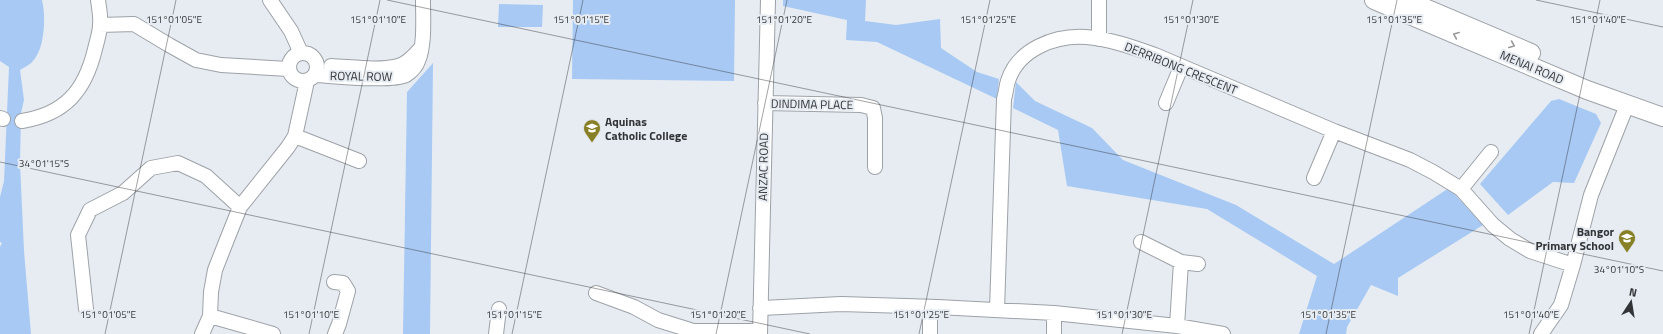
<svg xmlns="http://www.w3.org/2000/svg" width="1663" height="334" font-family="'Titillium Web',sans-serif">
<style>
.green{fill:#a7c9f4}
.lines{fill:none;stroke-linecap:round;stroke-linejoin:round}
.minor-casing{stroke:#9da2a8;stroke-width:16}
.major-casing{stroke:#9da2a8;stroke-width:20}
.minor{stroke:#fff;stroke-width:14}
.major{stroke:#fff;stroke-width:18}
.oneway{stroke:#989a9b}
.ticks{fill:none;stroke:#323437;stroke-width:1;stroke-opacity:0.45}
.labels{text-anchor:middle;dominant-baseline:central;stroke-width:4;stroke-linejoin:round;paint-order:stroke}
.street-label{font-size:12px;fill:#323437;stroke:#e6ecf2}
.poi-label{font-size:12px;font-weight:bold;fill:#323437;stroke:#e6ecf2;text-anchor:start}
.ticks-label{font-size:10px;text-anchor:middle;fill:#323437;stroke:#e6ecf2;stroke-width:4;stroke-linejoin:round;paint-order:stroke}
</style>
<rect width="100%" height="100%" fill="#e6ecf2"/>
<!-- green -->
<path class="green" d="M 0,0 L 42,0 C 46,16 45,48 33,61 C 30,65 24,67 20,70 L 24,100 L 21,113 L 20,164 L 24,251 L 31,334 L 0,334 L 0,247 L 2,243 L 0,242 L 0,197 L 4,181 L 9,67 L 0,61 Z
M 573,0 L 735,0 L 734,81 L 572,79 Z
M 783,0 L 866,0 L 865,21 L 896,25 L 940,19 L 941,48 L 977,72 L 999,79 L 997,99 L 877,42 L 846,40 L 847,20 L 783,6 Z
M 499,4 L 543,5 L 542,27 L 498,27 Z
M 433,63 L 430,334 L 403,334 L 407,92 Z
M 1016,82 L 1035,101 L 1092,128 L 1123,160 L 1236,205 L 1334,264 L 1449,188 L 1483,225 L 1398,278 L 1398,296 L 1371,285 L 1347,327 L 1346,334 L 1299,334 L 1317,276 L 1207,209 L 1067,186 L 1058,130 L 1013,108 Z
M 1559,99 L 1596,114 L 1601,123 L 1574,183 L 1553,182 L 1508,215 L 1480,184 L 1551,101 Z"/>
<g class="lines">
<!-- minor casing -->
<g class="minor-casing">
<path id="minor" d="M 270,0 L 291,31 L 301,53
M 100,25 L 134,24 L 169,45 L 196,60 L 221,65 L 288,69
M 1099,39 L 1099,0
M289 67a14 14 0 1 1 28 0a14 14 0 1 1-28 0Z
M 331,66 C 353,67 377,71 398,66 C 407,64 414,56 420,49
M 315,75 C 334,76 392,82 406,75 C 412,71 416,67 418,61 C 425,45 423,18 423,0
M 765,103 L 861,105 L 873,108 L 875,118 L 875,167
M 1166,103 L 1181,67
M 0,118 L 3,119
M 22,121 C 65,114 85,91 95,49 C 97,41 100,32 100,25 C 101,17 99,8 98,0
M 295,136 L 359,161
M 1314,178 L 1334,131
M 1461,189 L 1491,152
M 1141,242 L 1181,262 L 1198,264
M 334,282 L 343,283 L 348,291 L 339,324 L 335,334
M 596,293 L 634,307 L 658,320 L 693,331 L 760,331
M 930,307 L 930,334
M 760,308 L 841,304 L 938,307 L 1054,313 L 1177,326 L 1223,334
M 86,309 L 78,235 L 90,210 L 123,193 L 151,168 L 178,163 L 206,176 L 240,207
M 997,310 L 1004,99 C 1006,93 1006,87 1008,81 C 1018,49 1055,35 1086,37 C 1110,39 1132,47 1155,55 L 1334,131 L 1410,160 L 1433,172 L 1461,189 L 1493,225 L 1510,239 L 1530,251 L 1573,265
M 210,316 L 273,334
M 1177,326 L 1181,262
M 202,334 L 210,316 L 211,292 L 215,270 L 226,242 L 240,207 L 288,147 L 295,136 L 307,81
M 496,334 L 499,309
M 760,334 L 768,0
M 1054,334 L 1054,313
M 1541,334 L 1561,305 L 1573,265 L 1591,195 L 1627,105"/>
</g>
<!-- major casing -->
<g class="major-casing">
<path id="major" d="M 1374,0 L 1587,90 L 1663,117
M 1406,0 L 1531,53"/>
</g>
<!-- minor -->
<use href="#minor" class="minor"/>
<!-- major -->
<use href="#major" class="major"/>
</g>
<!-- one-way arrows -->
<defs><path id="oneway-chevron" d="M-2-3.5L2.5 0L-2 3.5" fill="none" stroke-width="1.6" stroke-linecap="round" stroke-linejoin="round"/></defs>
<g class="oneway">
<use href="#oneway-chevron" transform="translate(1456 35) rotate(-157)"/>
<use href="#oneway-chevron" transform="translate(1512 45) rotate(23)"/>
</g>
<!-- ticks -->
<path class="ticks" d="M 387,0 L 1663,271M 1536,0 L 1663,27M 0,162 L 810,334M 105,334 L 176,0M 309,334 L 380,0M 512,334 L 583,0M 716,334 L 787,0M 919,334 L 990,0M 1122,334 L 1193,0M 1326,334 L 1397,0M 1529,334 L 1600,0"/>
<!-- icons -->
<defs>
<g id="school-pin" transform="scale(0.9)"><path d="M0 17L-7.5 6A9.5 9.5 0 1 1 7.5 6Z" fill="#888027" stroke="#e6ecf2"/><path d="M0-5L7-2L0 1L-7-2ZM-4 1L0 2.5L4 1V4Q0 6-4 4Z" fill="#fff"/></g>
</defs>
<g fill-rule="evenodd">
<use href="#school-pin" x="592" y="128"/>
<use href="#school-pin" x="1627" y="238"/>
</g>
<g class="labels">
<!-- street labels -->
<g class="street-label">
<text transform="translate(1532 67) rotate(23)">MENAI ROAD</text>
<text transform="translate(1181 68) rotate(22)">DERRIBONG CRESCENT</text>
<text transform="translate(361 76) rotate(1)">ROYAL ROW</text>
<text transform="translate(812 104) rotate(1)">DINDIMA PLACE</text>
<text transform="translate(763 167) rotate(-89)">ANZAC ROAD</text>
</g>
<!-- poi labels -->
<g class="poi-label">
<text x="605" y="121">Aquinas<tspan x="605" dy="14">Catholic College</tspan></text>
<text x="1614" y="231" text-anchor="end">Bangor<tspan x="1614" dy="14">Primary School</tspan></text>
</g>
</g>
<g class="ticks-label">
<text x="174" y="23">151°01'05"E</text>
<text x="378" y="23">151°01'10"E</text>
<text x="581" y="23">151°01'15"E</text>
<text x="784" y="23">151°01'20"E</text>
<text x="988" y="23">151°01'25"E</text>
<text x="1191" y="23">151°01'30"E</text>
<text x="1394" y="23">151°01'35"E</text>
<text x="1598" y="23">151°01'40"E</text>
<text x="44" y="167">34°01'15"S</text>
<text x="1619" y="273">34°01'10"S</text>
<text x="108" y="318">151°01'05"E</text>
<text x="311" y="318">151°01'10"E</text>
<text x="514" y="318">151°01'15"E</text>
<text x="718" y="318">151°01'20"E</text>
<text x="921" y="318">151°01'25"E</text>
<text x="1124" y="318">151°01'30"E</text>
<text x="1328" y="318">151°01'35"E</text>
<text x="1531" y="318">151°01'40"E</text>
</g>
<!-- north arrow -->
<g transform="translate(1631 302) rotate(12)" stroke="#e6ecf2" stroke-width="3" paint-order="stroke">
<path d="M0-3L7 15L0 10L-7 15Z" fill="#323437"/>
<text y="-6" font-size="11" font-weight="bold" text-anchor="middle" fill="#323437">N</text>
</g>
</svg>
